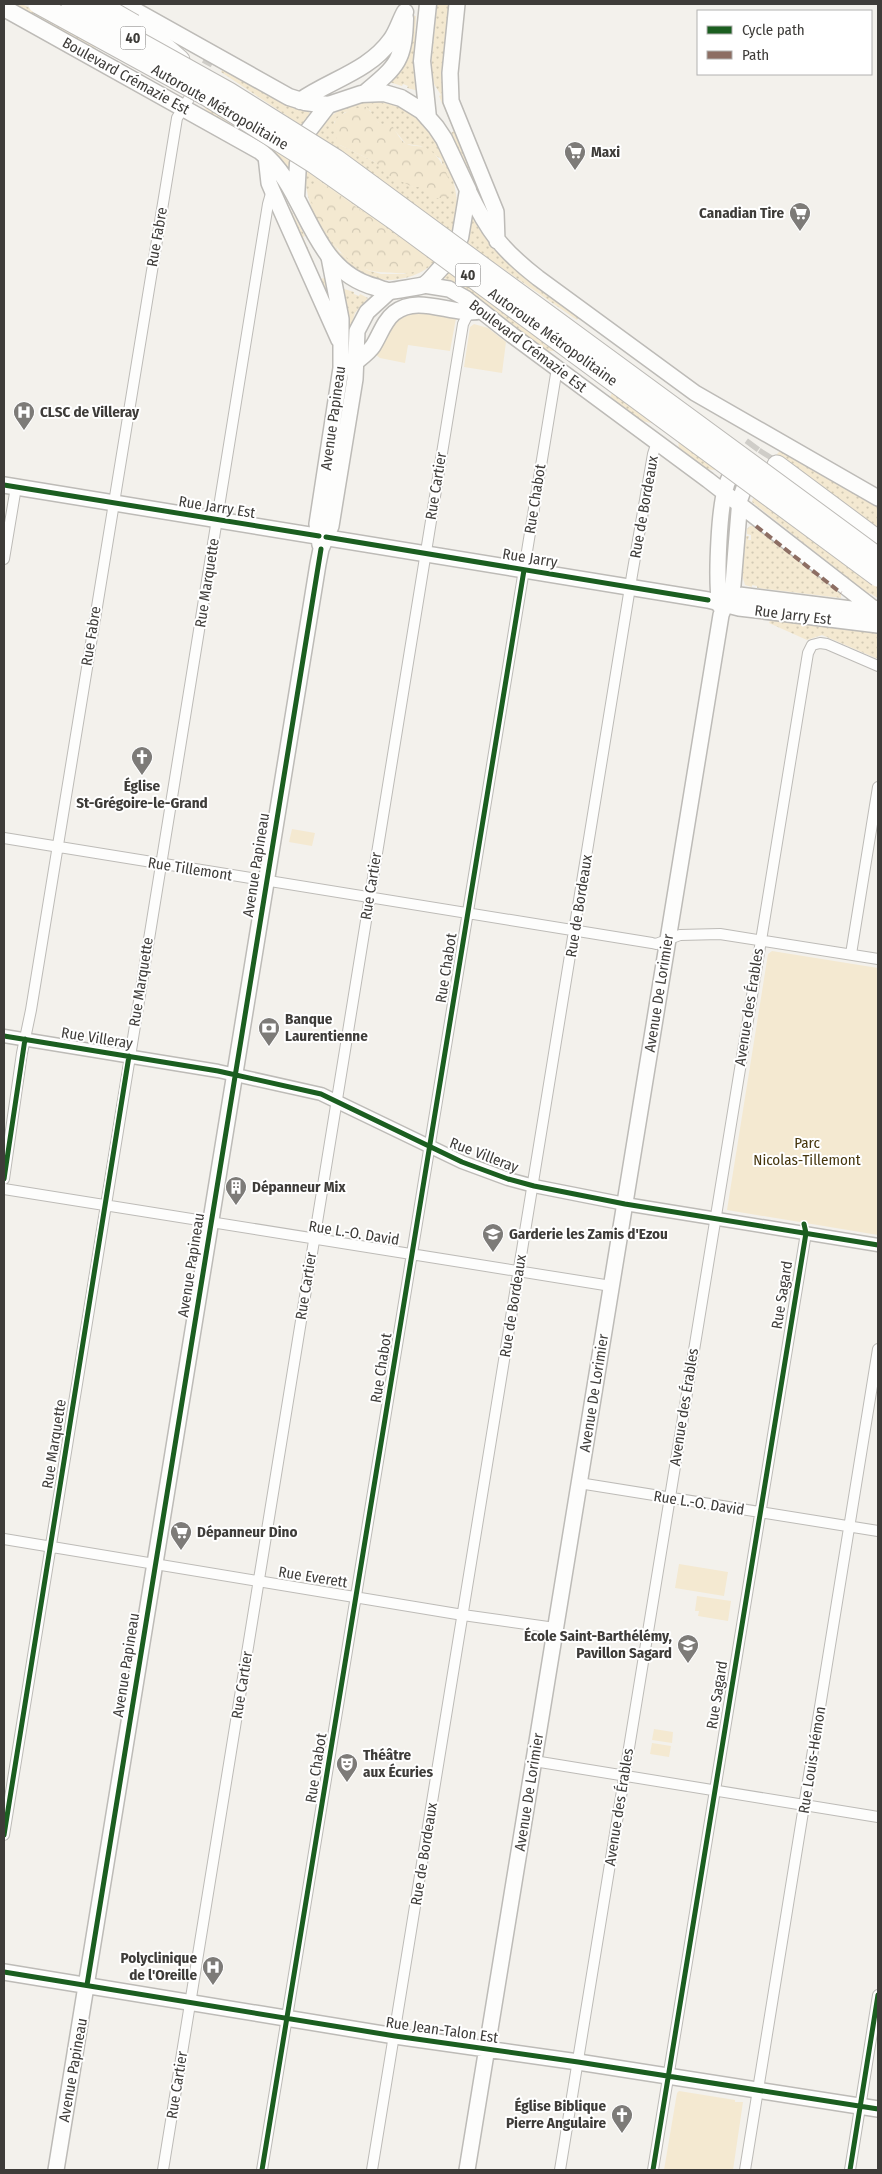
<svg xmlns="http://www.w3.org/2000/svg" width="882" height="2174" font-family="'Fira Sans Condensed',sans-serif">
<style>
.grass{fill:url(#grass-dots);fill-rule:evenodd}
.forest{fill:url(#forest-crowns)}
.green{fill:#f4e9d1}
.lines{fill:none;stroke-linecap:round;stroke-linejoin:round}
.minor-tunnel{stroke:#cfcdc8;stroke-width:10;stroke-dasharray:10 5;stroke-linecap:butt}
.secondary-tunnel{stroke:#cfcdc8;stroke-width:15;stroke-dasharray:15 8;stroke-linecap:butt}
.minor-casing{stroke:#bdbbb7;stroke-width:12}
.tertiary-casing{stroke:#bdbbb7;stroke-width:15}
.secondary-casing{stroke:#bdbbb7;stroke-width:18}
.primary-casing{stroke:#bdbbb7;stroke-width:19}
.motorway-casing{stroke:#bdbbb7;stroke-width:21}
.minor{stroke:#fdfdfc;stroke-width:10}
.tertiary{stroke:#fdfdfc;stroke-width:12}
.secondary{stroke:#fdfdfc;stroke-width:15}
.primary{stroke:#fdfdfc;stroke-width:16}
.motorway{stroke:#fdfdfc;stroke-width:19}
.motorway-bridge-casing{stroke:#bdbbb7;stroke-width:21;stroke-linecap:butt}
.motorway-bridge{stroke:#fdfdfc;stroke-width:19}
.quiet{stroke:#8d6e63;stroke-width:4;stroke-dasharray:8 4;stroke-linecap:butt}
.cycleway-casing{stroke:#fff;stroke-width:8}
.cycleway{stroke:#1b5e20;stroke-width:5}
.labels{text-anchor:middle;dominant-baseline:central;stroke-width:4;stroke-linejoin:round;paint-order:stroke}
.shield{fill:#fff;stroke:#787674;stroke-width:1}
.shield-label{font-size:14px;font-weight:bold;fill:#3e3c39}
.street-label{font-size:15px;fill:#3e3c39;stroke:#fff}
.poi-label{font-size:15px;font-weight:bold;fill:#3e3c39;stroke:#fff;text-anchor:start}
.park-label{font-size:15px;fill:#46360d;stroke:#fff}
</style>
<defs>
<pattern id="grass-dots" width="8" height="8" patternUnits="userSpaceOnUse" patternTransform="scale(1.25)"><rect width="8" height="8" fill="#f4e9d1"/><path d="M2 2h.1M6 6h.1" fill="none" stroke="#d2c9b4" stroke-width="1.8" stroke-linecap="round"/></pattern>
<pattern id="forest-crowns" width="20" height="18" patternUnits="userSpaceOnUse" patternTransform="scale(1.25)"><rect width="20" height="18" fill="#f4e9d1"/><path d="M2 6a3 3 0 1 1 6 0M12 15a3 3 0 1 1 6 0" fill="none" stroke="#d2c9b4"/></pattern>
</defs>
<rect width="100%" height="100%" fill="#f3f1ec"/>
<!-- grass -->
<path class="grass" d="M 11,4 L 22,4 L 99,46 L 94,48 L 84,42 L 83,44 Z
M 437,4 L 454,4 L 445,67 L 490,215 L 470,177 L 451,133 L 454,131 L 439,96 L 441,95 L 434,84 L 431,67 Z
M 413,16 L 416,16 L 414,66 L 419,91 L 407,88 L 408,86 L 403,84 L 402,86 L 386,81 L 410,38 Z
M 223,68 L 284,104 L 309,112 L 310,114 L 302,126 L 221,72 Z
M 370,101 C 384,102 398,105 410,113 C 437,130 459,179 457,211 C 457,218 454,226 453,233 L 314,134 C 331,114 342,104 370,101 ZM 370,110 C 373,122 381,125 392,127 L 406,144 L 421,146 L 441,159 L 449,187 L 413,187 L 375,162 L 340,145 L 334,122 L 345,112 Z
M 202,104 L 292,158 L 291,173 C 268,143 240,132 208,113 Z
M 304,167 L 436,261 C 423,274 405,280 387,280 C 333,277 306,214 304,167 ZM 317,179 L 359,209 L 406,274 L 381,274 L 367,270 L 339,252 L 326,231 L 316,211 Z
M 275,181 L 305,236 L 303,237 L 314,262 L 312,263 L 314,268 L 316,268 L 321,279 L 324,278 L 335,317 Z
M 470,217 L 472,217 C 496,261 539,287 579,316 L 577,320 L 466,243 Z
M 448,270 L 555,349 L 554,351 L 545,351 L 494,313 L 470,292 L 444,278 L 443,276 Z
M 341,288 L 354,292 L 354,294 L 359,296 L 360,294 L 368,298 L 355,313 L 349,334 L 347,334 Z
M 613,391 L 657,423 C 638,424 627,411 611,399 L 610,397 Z
M 678,440 L 717,467 L 715,470 L 705,469 L 679,449 Z
M 779,452 L 782,452 L 878,506 L 878,534 L 774,457 Z
M 754,495 L 878,587 L 878,598 L 869,593 L 868,594 L 752,502 Z
M 750,526 L 757,526 L 841,592 L 841,598 L 757,588 L 757,586 L 752,585 L 752,587 L 745,585 L 742,575 L 746,536 L 749,536 L 748,540 L 751,540 L 751,535 L 747,534 L 747,529 Z
M 771,618 L 878,631 L 878,659 L 822,635 L 807,640 L 769,623 Z"/>
<!-- forest -->
<path class="forest" d="M 361,107 L 367,107 C 377,119 373,124 392,126 C 397,132 400,141 407,144 C 413,147 420,145 426,148 C 441,155 456,184 446,198 L 433,198 L 423,187 L 413,187 L 384,173 L 382,168 L 375,162 L 340,145 C 326,121 337,114 361,107 Z
M 317,179 L 429,259 C 422,273 409,274 396,273 C 379,272 370,273 355,264 C 336,253 308,211 311,189 C 312,185 315,182 317,179 Z"/>
<!-- green -->
<path class="green" d="M 421,312 L 456,318 L 450,351 L 408,345 L 405,363 L 380,358 L 376,355 C 387,335 394,313 421,312 Z
M 474,324 L 488,328 L 506,342 L 502,373 L 464,367 L 470,327 Z
M 292,829 L 315,833 L 312,846 L 289,842 Z
M 772,951 L 878,968 L 878,1235 L 727,1210 L 768,954 Z
M 679,1564 L 728,1572 L 724,1596 L 675,1588 Z
M 697,1596 L 731,1601 L 728,1621 L 698,1616 L 699,1611 L 695,1611 Z
M 654,1729 L 673,1732 L 672,1743 L 652,1740 Z
M 652,1743 L 671,1746 L 669,1757 L 650,1754 Z
M 679,2091 L 735,2100 L 735,2102 L 743,2102 L 733,2170 L 664,2170 L 677,2093 Z"/>
<g class="lines">
<!-- minor-tunnel -->
<path class="minor-tunnel" d="M 199,78 L 209,60"/>
<!-- secondary-tunnel -->
<path class="secondary-tunnel" d="M 737,466 L 754,443
M 752,476 L 767,452"/>
<!-- minor casing -->
<g class="minor-casing">
<path id="minor" d="M 4,559 L 16,487
M 4,838 L 652,943 L 656,944 L 680,935 L 720,934 L 878,959
M 851,954 L 878,787
M 4,1179 L 22,1053 L 31,1010 L 177,118 L 190,97
M 4,1189 L 611,1286
M 579,1483 L 878,1531
M 4,1539 L 463,1615 L 555,1628
M 534,1761 L 878,1817
M 4,1835 L 268,204 L 272,190
M 163,2170 L 463,324 L 468,314
M 262,2170 L 557,368
M 372,2170 L 632,575 L 653,454 L 657,442
M 560,2170 L 808,653 L 812,645 L 820,643 L 827,644 L 878,666
M 653,2170 L 806,1233
M 745,2170 L 878,1349
M 850,2170 L 878,1995"/>
</g>
<!-- tertiary casing -->
<g class="tertiary-casing">
<path id="tertiary" d="M 4,1036 L 218,1071 L 321,1094 L 462,1162 L 508,1179 L 534,1186 L 625,1204 L 878,1245"/>
</g>
<!-- secondary casing -->
<g class="secondary-casing">
<path id="secondary" d="M 457,4 L 450,73 L 451,101 L 496,212 L 497,241
M 266,156 L 269,183 L 272,190 L 339,340
M 468,190 C 488,232 502,250 538,278 L 695,393 L 878,498
M 424,285 L 449,289 L 465,298 L 512,335 L 708,480 L 878,612
M 356,362 C 362,357 369,352 373,346 C 380,335 384,321 394,313 C 419,293 453,317 481,311
M 4,485 L 708,600 L 739,608 L 878,625
M 320,545 L 317,524 L 341,368 L 341,319 L 329,257
M 720,598 L 739,595 L 859,610 L 878,609
M 720,606 C 716,582 718,496 730,477
M 4,1972 L 395,2036 L 578,2062 L 878,2109
M 56,2170 L 318,564 L 321,549 L 331,526 L 337,489 L 355,379 L 357,331 L 367,312 L 390,291
M 467,2170 L 721,615 L 733,585 L 740,499 L 744,488"/>
</g>
<!-- primary casing -->
<g class="primary-casing">
<path id="primary" d="M 123,4 L 289,97 L 305,102 L 328,105 L 361,94 L 384,93 L 401,98 L 422,111 L 436,127 L 444,139 L 468,190 L 460,238
M 4,8 L 260,151 C 309,189 308,269 375,287 C 379,288 385,291 390,291 C 392,291 422,286 424,285 C 430,282 437,271 443,266
M 365,93 C 397,66 404,61 405,18
M 300,101 C 330,80 369,71 391,40 C 397,32 400,21 405,12
M 428,118 L 422,61 L 428,4
M 308,131 L 328,105
M 296,198 L 298,163"/>
</g>
<!-- motorway casing -->
<g class="motorway-casing">
<path id="motorway" d="M 144,29 L 180,60
M 777,465 L 878,540"/>
</g>
<!-- minor -->
<use href="#minor" class="minor"/>
<!-- tertiary -->
<use href="#tertiary" class="tertiary"/>
<!-- secondary -->
<use href="#secondary" class="secondary"/>
<!-- primary -->
<use href="#primary" class="primary"/>
<!-- motorway -->
<use href="#motorway" class="motorway"/>
<!-- motorway-bridge casing -->
<g class="motorway-bridge-casing">
<path id="motorway-bridge" d="M 38,4 L 208,97 L 313,163 L 397,222 L 878,577
M 71,4 L 229,92 L 336,159 L 878,557
M 99,4 L 134,24"/>
</g>
<!-- motorway-bridge -->
<use href="#motorway-bridge" class="motorway-bridge"/>
<!-- quiet -->
<path class="quiet" d="M 756,526 L 841,593"/>
<!-- cycleway casing -->
<g class="cycleway-casing">
<path id="cycleway" d="M 4,485 L 319,536
M 326,537 L 708,600
M 4,1036 L 218,1071 L 321,1094 L 462,1162 L 508,1179 L 534,1186 L 625,1204 L 878,1245
M 4,1179 L 25,1039
M 4,1835 L 129,1056
M 4,1972 L 395,2036 L 578,2062 L 878,2109
M 87,1985 L 321,549
M 262,2170 L 524,570
M 653,2170 L 806,1233 L 804,1224
M 850,2170 L 878,1995"/>
</g>
<!-- cycleway -->
<use href="#cycleway" class="cycleway"/>
</g>
<!-- icons -->
<defs>
<g id="supermarket-pin" transform="scale(1.125)"><path d="M0 17L-7.5 6A9.5 9.5 0 1 1 7.5 6Z" fill="#7d7b78" stroke="#fff"/><path d="M-6-5.5h2.5l.6 2H6L4.5 2H-2.5L-4.4-4H-6ZM-1.5 3.2a1.3 1.3 0 1 0 .1 0ZM3 3.2a1.3 1.3 0 1 0 .1 0Z" fill="#fff"/></g>
<g id="hospital-pin" transform="scale(1.125)"><path d="M0 17L-7.5 6A9.5 9.5 0 1 1 7.5 6Z" fill="#7d7b78" stroke="#fff"/><path d="M-5-5h3v3.5h4V-5h3V5h-3V1.5h-4V5h-3Z" fill="#fff"/></g>
<g id="church-pin" transform="scale(1.125)"><path d="M0 17L-7.5 6A9.5 9.5 0 1 1 7.5 6Z" fill="#7d7b78" stroke="#fff"/><path d="M-1.2-6h2.4v3.5h3.3v2.4h-3.3V6h-2.4V-.1h-3.3v-2.4h3.3Z" fill="#fff"/></g>
<g id="bank-pin" transform="scale(1.125)"><path d="M0 17L-7.5 6A9.5 9.5 0 1 1 7.5 6Z" fill="#7d7b78" stroke="#fff"/><path d="M-6-4H6V4H-6ZM0-2.3a2.3 2.3 0 1 0 0 4.6a2.3 2.3 0 1 0 0-4.6Z" fill="#fff"/></g>
<g id="building-pin" transform="scale(1.125)"><path d="M0 17L-7.5 6A9.5 9.5 0 1 1 7.5 6Z" fill="#7d7b78" stroke="#fff"/><path d="M-4-6H4V6H1V3H-1V6H-4ZM-2.5-4.3h1.7v1.8h-1.7ZM.8-4.3h1.7v1.8H.8ZM-2.5-1h1.7V.8h-1.7ZM.8-1h1.7V.8H.8Z" fill="#fff"/></g>
<g id="school-pin" transform="scale(1.125)"><path d="M0 17L-7.5 6A9.5 9.5 0 1 1 7.5 6Z" fill="#7d7b78" stroke="#fff"/><path d="M0-5L7-2L0 1L-7-2ZM-4 1L0 2.5L4 1V4Q0 6-4 4Z" fill="#fff"/></g>
<g id="theatre-pin" transform="scale(1.125)"><path d="M0 17L-7.5 6A9.5 9.5 0 1 1 7.5 6Z" fill="#7d7b78" stroke="#fff"/><path d="M-5-5.5Q0-4 5-5.5V0Q5 5 0 6Q-5 5-5 0ZM-3.3-2.5H-1v1.5H-3.3ZM1-2.5H3.3v1.5H1ZM-2.8 1Q0 5.5 2.8 1Z" fill="#fff"/></g>
</defs>
<g fill-rule="evenodd">
<use href="#supermarket-pin" x="575" y="152"/>
<use href="#supermarket-pin" x="800" y="213"/>
<use href="#hospital-pin" x="24" y="412"/>
<use href="#church-pin" x="142" y="757"/>
<use href="#bank-pin" x="269" y="1028"/>
<use href="#building-pin" x="236" y="1187"/>
<use href="#school-pin" x="493" y="1234"/>
<use href="#supermarket-pin" x="181" y="1532"/>
<use href="#school-pin" x="688" y="1645"/>
<use href="#theatre-pin" x="347" y="1764"/>
<use href="#hospital-pin" x="213" y="1967"/>
<use href="#church-pin" x="622" y="2115"/>
</g>
<g class="labels">
<!-- shield labels -->
<g class="shield">
<rect x="120.5" y="26.5" width="25" height="23" rx="4"/>
<rect x="455.5" y="263.5" width="25" height="23" rx="4"/>
</g>
<g class="shield-label">
<text x="133" y="38">40</text>
<text x="468" y="275">40</text>
</g>
<!-- street labels -->
<g class="street-label">
<text transform="translate(126 76) rotate(29)">Boulevard Crémazie Est</text>
<text transform="translate(220 107) rotate(30)">Autoroute Métropolitaine</text>
<text transform="translate(157 237) rotate(-80)">Rue Fabre</text>
<text transform="translate(553 337) rotate(36)">Autoroute Métropolitaine</text>
<text transform="translate(528 346) rotate(37)">Boulevard Crémazie Est</text>
<text transform="translate(333 418) rotate(-82)">Avenue Papineau</text>
<text transform="translate(436 486) rotate(-81)">Rue Cartier</text>
<text transform="translate(535 499) rotate(-81)">Rue Chabot</text>
<text transform="translate(217 507) rotate(9)">Rue Jarry Est</text>
<text transform="translate(644 507) rotate(-80)">Rue de Bordeaux</text>
<text transform="translate(530 558) rotate(9)">Rue Jarry</text>
<text transform="translate(207 583) rotate(-81)">Rue Marquette</text>
<text transform="translate(793 615) rotate(7)">Rue Jarry Est</text>
<text transform="translate(91 636) rotate(-81)">Rue Fabre</text>
<text transform="translate(256 865) rotate(-81)">Avenue Papineau</text>
<text transform="translate(190 869) rotate(9)">Rue Tillemont</text>
<text transform="translate(371 886) rotate(-81)">Rue Cartier</text>
<text transform="translate(579 906) rotate(-81)">Rue de Bordeaux</text>
<text transform="translate(446 968) rotate(-81)">Rue Chabot</text>
<text transform="translate(141 982) rotate(-81)">Rue Marquette</text>
<text transform="translate(659 993) rotate(-81)">Avenue De Lorimier</text>
<text transform="translate(749 1007) rotate(-81)">Avenue des Érables</text>
<text transform="translate(97 1038) rotate(9)">Rue Villeray</text>
<text transform="translate(484 1155) rotate(21)">Rue Villeray</text>
<text transform="translate(354 1233) rotate(9)">Rue L.-O. David</text>
<text transform="translate(191 1265) rotate(-81)">Avenue Papineau</text>
<text transform="translate(306 1286) rotate(-81)">Rue Cartier</text>
<text transform="translate(782 1295) rotate(-81)">Rue Sagard</text>
<text transform="translate(513 1306) rotate(-81)">Rue de Bordeaux</text>
<text transform="translate(381 1368) rotate(-81)">Rue Chabot</text>
<text transform="translate(594 1393) rotate(-81)">Avenue De Lorimier</text>
<text transform="translate(684 1407) rotate(-81)">Avenue des Érables</text>
<text transform="translate(54 1444) rotate(-81)">Rue Marquette</text>
<text transform="translate(699 1503) rotate(9)">Rue L.-O. David</text>
<text transform="translate(313 1577) rotate(9)">Rue Everett</text>
<text transform="translate(126 1665) rotate(-81)">Avenue Papineau</text>
<text transform="translate(242 1685) rotate(-81)">Rue Cartier</text>
<text transform="translate(717 1695) rotate(-81)">Rue Sagard</text>
<text transform="translate(812 1760) rotate(-81)">Rue Louis-Hémon</text>
<text transform="translate(316 1768) rotate(-81)">Rue Chabot</text>
<text transform="translate(529 1792) rotate(-81)">Avenue De Lorimier</text>
<text transform="translate(619 1807) rotate(-81)">Avenue des Érables</text>
<text transform="translate(424 1854) rotate(-81)">Rue de Bordeaux</text>
<text transform="translate(442 2030) rotate(8)">Rue Jean-Talon Est</text>
<text transform="translate(73 2070) rotate(-80)">Avenue Papineau</text>
<text transform="translate(177 2085) rotate(-81)">Rue Cartier</text>
</g>
<!-- poi labels -->
<g class="poi-label">
<text x="591" y="152">Maxi</text>
<text x="784" y="213" text-anchor="end">Canadian Tire</text>
<text x="40" y="412">CLSC de Villeray</text>
<text x="142" y="786" text-anchor="middle">Église<tspan x="142" dy="17">St-Grégoire-le-Grand</tspan></text>
<text x="285" y="1019">Banque<tspan x="285" dy="17">Laurentienne</tspan></text>
<text x="252" y="1187">Dépanneur Mix</text>
<text x="509" y="1234">Garderie les Zamis d'Ezou</text>
<text x="197" y="1532">Dépanneur Dino</text>
<text x="672" y="1636" text-anchor="end">École Saint-Barthélémy,<tspan x="672" dy="17">Pavillon Sagard</tspan></text>
<text x="363" y="1755">Théâtre<tspan x="363" dy="17">aux Écuries</tspan></text>
<text x="197" y="1958" text-anchor="end">Polyclinique<tspan x="197" dy="17">de l'Oreille</tspan></text>
<text x="606" y="2106" text-anchor="end">Église Biblique<tspan x="606" dy="17">Pierre Angulaire</tspan></text>
</g>
<!-- park labels -->
<g class="park-label">
<text x="807" y="1143">Parc<tspan x="807" dy="17">Nicolas-Tillemont</tspan></text>
</g>
</g>
<!-- border -->
<rect width="882" height="2174" fill="none" stroke="#3e3c39" stroke-width="10"/>
<!-- legend -->
<rect x="697" y="10" width="175" height="65" fill="#ffffff" stroke="#b2b1b0"/>
<rect x="707" y="26" width="25" height="8" fill="#1b5e20" stroke="#b2b1b0"/>
<text x="742" y="35" font-size="15" fill="#3e3c39">Cycle path</text>
<rect x="707" y="51" width="25" height="8" fill="#8d6e63" stroke="#b2b1b0"/>
<text x="742" y="60" font-size="15" fill="#3e3c39">Path</text>
</svg>
